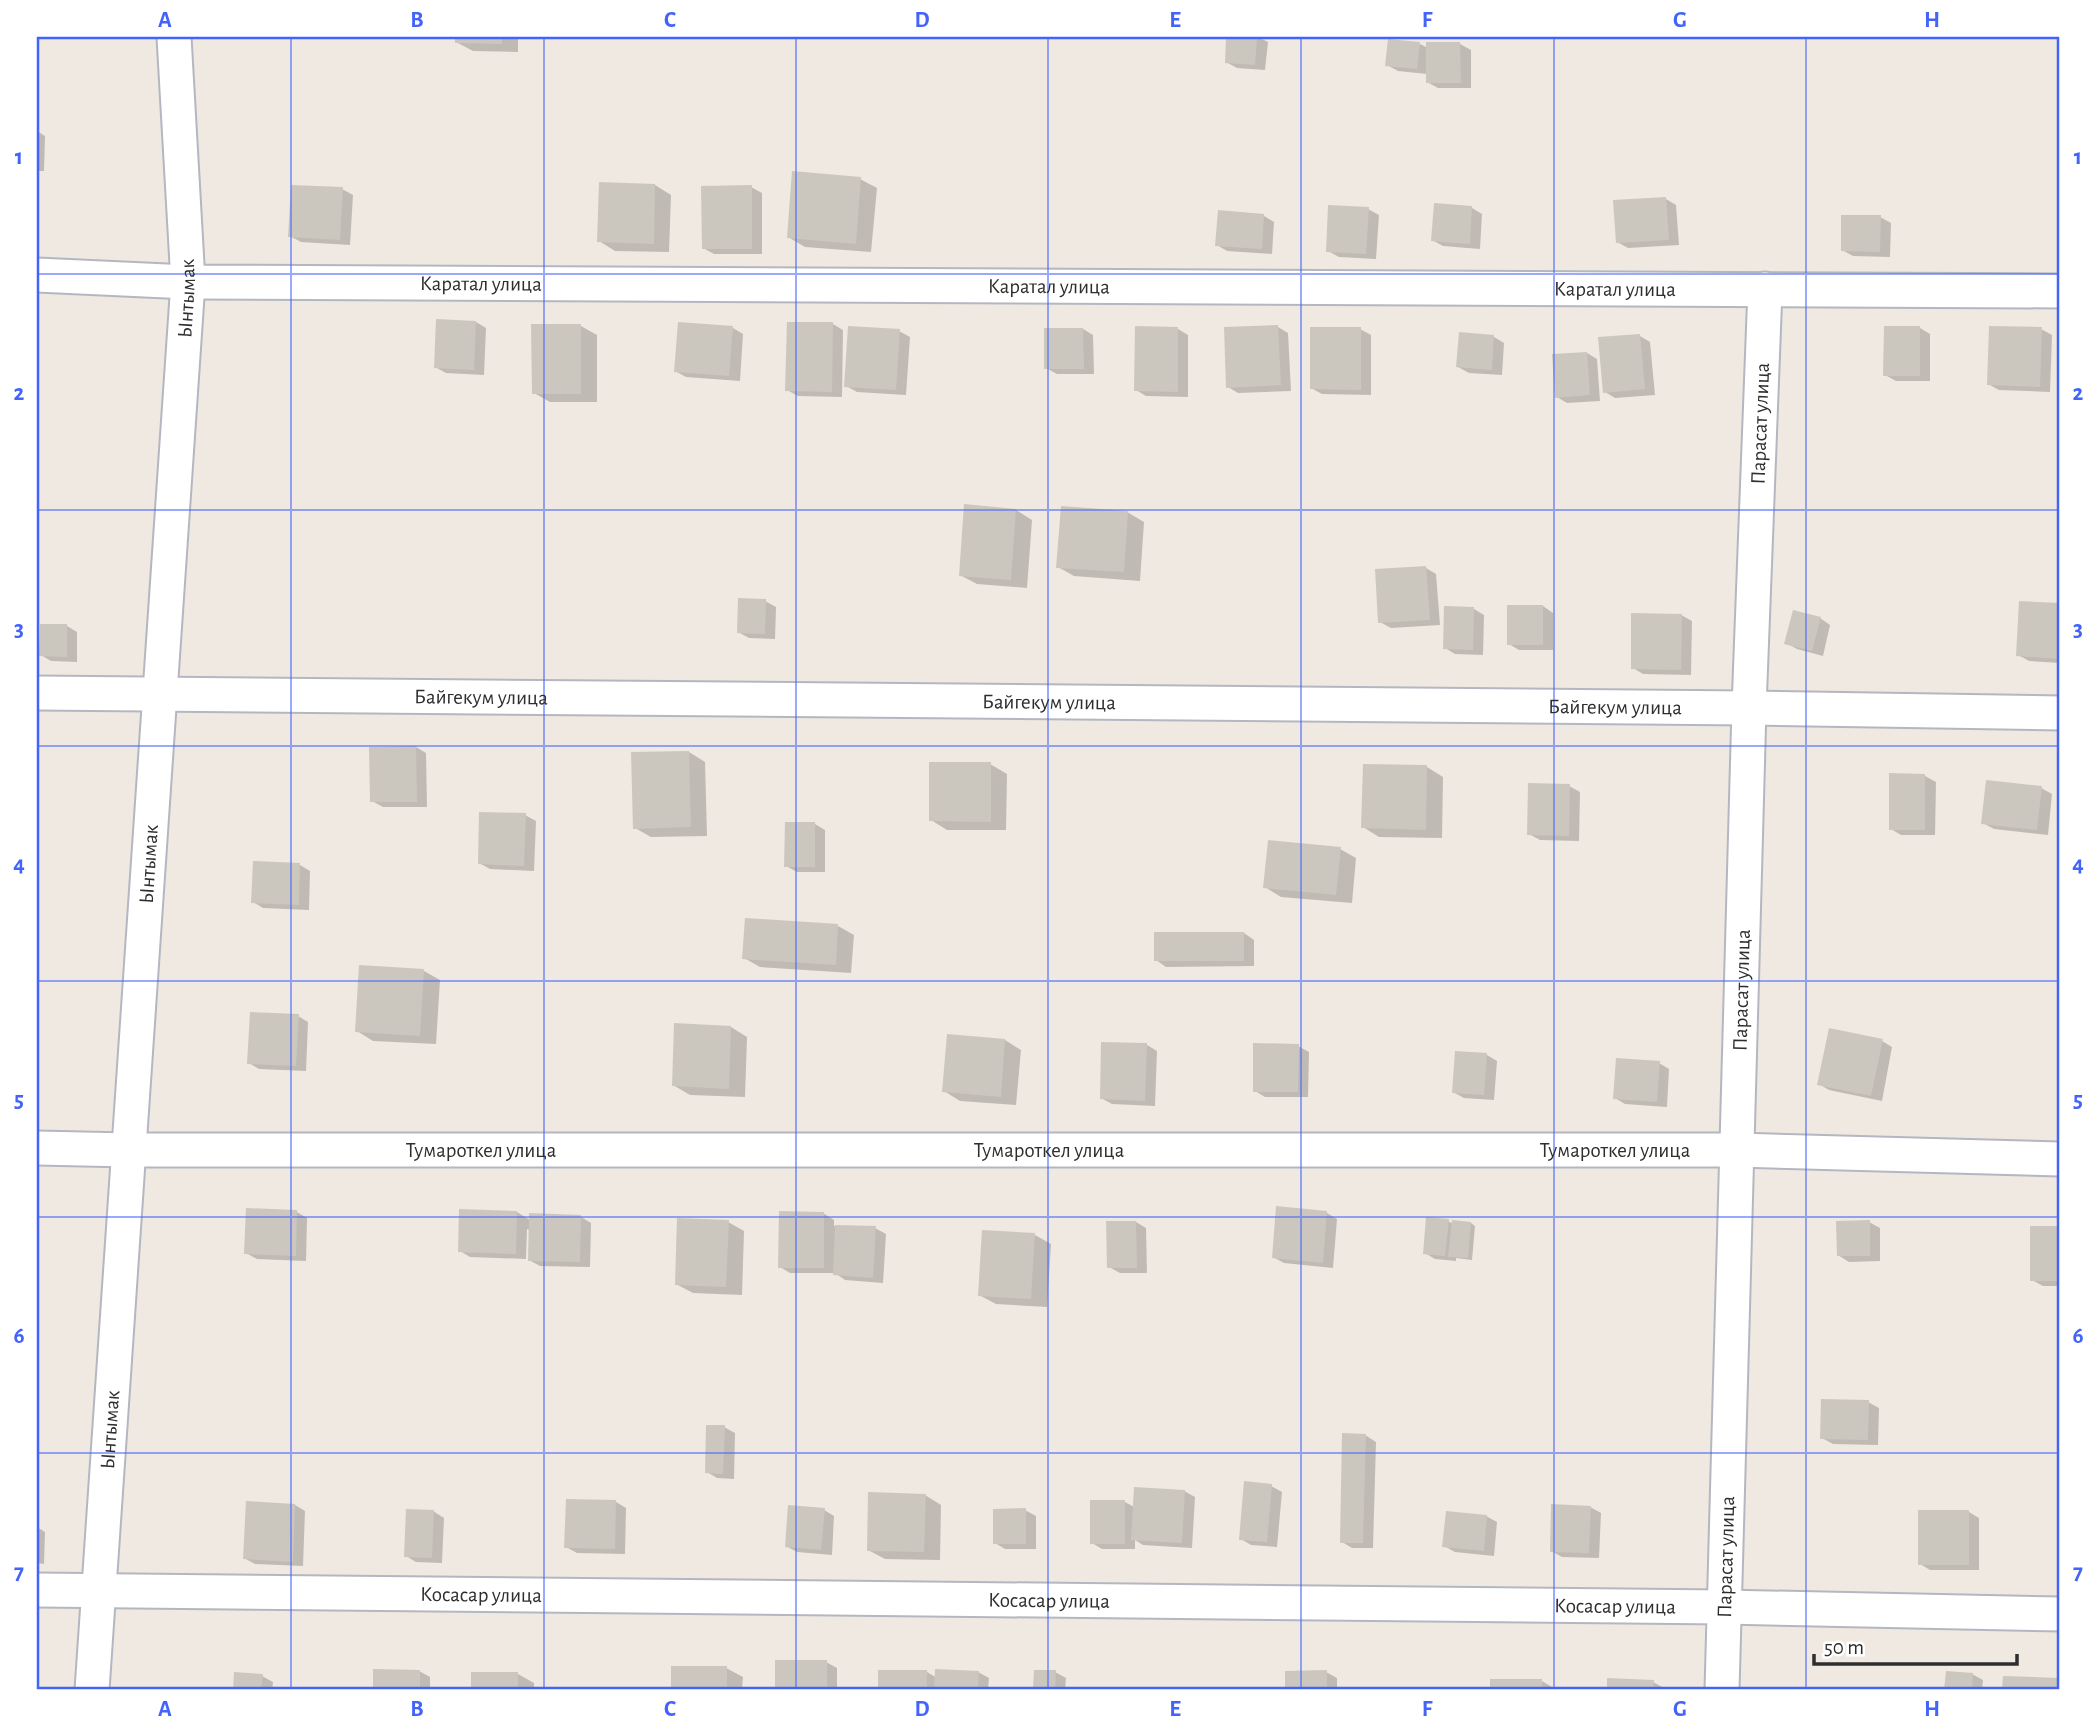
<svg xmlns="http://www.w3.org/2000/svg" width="2097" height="1727" font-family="'Alegreya Sans',sans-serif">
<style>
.shadow{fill:#0003}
.building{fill:#cbc7bf}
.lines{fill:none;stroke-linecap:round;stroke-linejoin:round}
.minor-casing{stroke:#b4b7c1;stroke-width:37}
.minor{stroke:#fff;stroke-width:33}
.grid{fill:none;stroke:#4264fb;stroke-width:2;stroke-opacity:0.55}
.labels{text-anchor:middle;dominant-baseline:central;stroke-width:5;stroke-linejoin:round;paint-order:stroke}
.street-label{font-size:21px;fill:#2e2e2e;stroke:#fff}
.neatline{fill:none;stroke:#4264fb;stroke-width:2.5}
.grid-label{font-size:23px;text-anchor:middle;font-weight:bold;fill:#4264fb}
</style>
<rect width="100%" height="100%" fill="#efe9e1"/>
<!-- shadow -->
<path class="shadow" d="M 457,37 L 518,37 L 518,52 L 473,51 L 456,42 Z
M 1228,37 L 1258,37 L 1268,42 L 1265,70 L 1237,68 L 1226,62 Z
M 1420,44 L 1428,48 L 1460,44 L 1471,50 L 1471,88 L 1438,88 L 1427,82 L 1427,74 L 1398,71 L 1387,65 Z
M 37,131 L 45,136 L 44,171 L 37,171 Z
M 860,179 L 877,188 L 871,252 L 805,247 L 788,237 Z
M 655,185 L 671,195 L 669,252 L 615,251 L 599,241 Z
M 751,187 L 762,193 L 762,254 L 714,254 L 703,248 Z
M 342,189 L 353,195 L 350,245 L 301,242 L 290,236 Z
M 1666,199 L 1676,205 L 1679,245 L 1628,248 L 1617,242 Z
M 1435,205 L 1472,208 L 1482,214 L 1480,249 L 1443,246 L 1432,240 Z
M 1368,209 L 1379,215 L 1376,259 L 1339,257 L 1328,251 Z
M 1264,216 L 1274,222 L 1272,254 L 1227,251 L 1217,245 Z
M 1880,217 L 1891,223 L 1890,257 L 1853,256 L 1842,250 Z
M 476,322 L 486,328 L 484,375 L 446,373 L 435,367 Z
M 833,324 L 843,330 L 842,397 L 798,396 L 787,390 Z
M 581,326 L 597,335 L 597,402 L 550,402 L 534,393 Z
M 1278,327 L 1288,333 L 1291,391 L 1238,393 L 1228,387 Z
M 733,328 L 743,334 L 740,381 L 686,377 L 675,371 Z
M 1920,328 L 1930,334 L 1930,381 L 1896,381 L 1885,375 Z
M 1083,329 L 1093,335 L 1094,374 L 1057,374 L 1046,368 Z
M 1178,329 L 1188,335 L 1188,397 L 1146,396 L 1136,390 Z
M 1360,329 L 1371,335 L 1371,395 L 1322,394 L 1311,388 Z
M 2041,329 L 2052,335 L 2050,392 L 1999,390 L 1988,384 Z
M 899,331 L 910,337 L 906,395 L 857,392 L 846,386 Z
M 1640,336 L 1650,342 L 1655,395 L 1615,398 L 1605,392 Z
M 1494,337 L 1504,343 L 1502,375 L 1469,373 L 1458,367 Z
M 1587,353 L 1597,359 L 1600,401 L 1567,403 L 1557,397 Z
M 966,506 L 1016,510 L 1032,520 L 1027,588 L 977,584 L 960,575 Z
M 1127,512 L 1144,522 L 1140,581 L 1074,576 L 1058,567 Z
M 1426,568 L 1436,574 L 1440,625 L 1391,628 L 1380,622 Z
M 765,601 L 776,607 L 775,639 L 749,638 L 738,632 Z
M 2021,602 L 2060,604 L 2060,663 L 2029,661 L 2018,655 Z
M 1543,606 L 1553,613 L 1553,650 L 1519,650 L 1509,644 Z
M 1474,609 L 1484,615 L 1483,655 L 1455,654 L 1445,648 Z
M 1681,615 L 1692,621 L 1691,675 L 1643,674 L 1633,668 Z
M 1820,618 L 1830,625 L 1823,656 L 1797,649 L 1786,643 Z
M 41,626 L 67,626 L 77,632 L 77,662 L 51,661 L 41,655 Z
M 416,747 L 426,753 L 427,807 L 383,807 L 372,801 Z
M 689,752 L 705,762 L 707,836 L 651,837 L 635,828 Z
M 990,764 L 1007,774 L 1006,830 L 947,830 L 931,820 Z
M 1427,767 L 1443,777 L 1442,838 L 1379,837 L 1363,827 Z
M 1891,775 L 1925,776 L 1936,782 L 1935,835 L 1901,835 L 1891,829 Z
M 1569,786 L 1580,792 L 1579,841 L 1540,840 L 1529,834 Z
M 2041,788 L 2052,794 L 2048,835 L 1994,829 L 1983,823 Z
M 525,815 L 536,821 L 534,871 L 490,869 L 479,863 Z
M 815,824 L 825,830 L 825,872 L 797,872 L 786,866 Z
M 1340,849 L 1356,858 L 1352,903 L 1281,897 L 1265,887 Z
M 300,865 L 310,871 L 309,910 L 263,908 L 253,902 Z
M 838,926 L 854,935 L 851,973 L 760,967 L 744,958 Z
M 1244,933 L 1254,940 L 1254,966 L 1166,967 L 1156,960 Z
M 424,971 L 440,980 L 436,1044 L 373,1041 L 357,1031 Z
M 298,1016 L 308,1022 L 306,1071 L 259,1069 L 249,1063 Z
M 731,1027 L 747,1037 L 745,1097 L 690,1095 L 673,1085 Z
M 1005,1040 L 1021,1050 L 1016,1105 L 960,1101 L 944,1091 Z
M 1882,1041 L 1892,1047 L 1882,1101 L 1829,1090 L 1819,1084 Z
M 1147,1045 L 1157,1051 L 1155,1106 L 1112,1104 L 1101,1098 Z
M 1298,1046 L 1309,1052 L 1308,1097 L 1265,1097 L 1255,1091 Z
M 1487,1055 L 1497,1061 L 1494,1100 L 1464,1098 L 1453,1092 Z
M 1659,1063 L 1669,1069 L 1667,1107 L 1625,1104 L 1615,1098 Z
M 297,1212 L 307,1218 L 306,1261 L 257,1259 L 246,1253 Z
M 517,1212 L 530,1220 L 581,1217 L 591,1223 L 590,1267 L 540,1266 L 529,1260 L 530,1230 L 527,1229 L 526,1259 L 470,1257 L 460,1251 Z
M 823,1213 L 834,1220 L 834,1226 L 875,1228 L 886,1234 L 883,1283 L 845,1280 L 835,1273 L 790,1273 L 780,1267 Z
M 1327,1213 L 1337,1219 L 1333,1268 L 1284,1263 L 1273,1257 Z
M 1448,1221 L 1453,1224 L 1471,1223 L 1475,1226 L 1472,1260 L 1456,1258 L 1456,1261 L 1435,1259 L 1425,1253 Z
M 728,1222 L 744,1231 L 742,1295 L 693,1293 L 676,1284 Z
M 1136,1222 L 1146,1228 L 1147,1273 L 1120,1273 L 1109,1267 Z
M 1869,1222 L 1880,1228 L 1880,1261 L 1849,1262 L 1838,1255 Z
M 2032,1227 L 2060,1228 L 2060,1286 L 2043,1286 L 2032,1280 Z
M 1035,1235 L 1051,1244 L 1047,1307 L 996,1304 L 979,1295 Z
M 1868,1402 L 1879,1408 L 1878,1445 L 1833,1444 L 1822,1438 Z
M 724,1427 L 735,1433 L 734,1479 L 717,1478 L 707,1472 Z
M 1365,1435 L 1376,1442 L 1373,1548 L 1352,1548 L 1342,1542 Z
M 1271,1486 L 1282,1492 L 1277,1547 L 1251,1545 L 1241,1539 Z
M 1184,1491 L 1195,1497 L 1192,1548 L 1143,1545 L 1135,1540 L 1135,1549 L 1102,1549 L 1092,1543 L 1125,1502 L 1134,1507 Z
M 925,1495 L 941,1505 L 940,1560 L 885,1559 L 868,1550 Z
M 616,1502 L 626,1508 L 625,1554 L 577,1553 L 566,1547 Z
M 247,1503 L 295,1505 L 305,1511 L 303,1566 L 255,1564 L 244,1558 Z
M 1590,1507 L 1601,1513 L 1599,1558 L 1562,1557 L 1551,1551 Z
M 824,1510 L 834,1516 L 832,1555 L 797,1552 L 786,1546 Z
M 1025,1510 L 1036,1516 L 1036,1549 L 1005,1549 L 995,1543 Z
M 433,1511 L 444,1518 L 442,1563 L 416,1562 L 406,1556 Z
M 1969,1512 L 1979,1518 L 1979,1570 L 1930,1570 L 1920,1564 Z
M 1486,1516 L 1497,1522 L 1494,1556 L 1455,1552 L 1444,1546 Z
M 37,1527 L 45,1532 L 44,1564 L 37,1563 Z
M 777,1662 L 826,1662 L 837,1668 L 837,1690 L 777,1690 Z
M 673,1668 L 726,1668 L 743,1677 L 742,1690 L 673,1690 Z
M 375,1671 L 419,1671 L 430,1677 L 430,1690 L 375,1690 Z
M 880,1671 L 927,1672 L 937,1678 L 978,1672 L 989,1678 L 988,1690 L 879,1690 Z
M 1036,1671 L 1055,1672 L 1066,1678 L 1065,1690 L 1035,1690 Z
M 1287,1672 L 1326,1672 L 1337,1678 L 1337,1690 L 1287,1690 Z
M 1947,1672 L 1972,1674 L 1983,1680 L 1982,1690 L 1946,1690 Z
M 236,1674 L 262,1676 L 273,1682 L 272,1690 L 235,1690 Z
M 472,1674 L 518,1674 L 534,1683 L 534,1690 L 472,1690 Z
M 1609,1680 L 1653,1682 L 1664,1688 L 1664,1690 L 1609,1690 Z
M 1492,1681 L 1542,1681 L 1552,1687 L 1552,1690 L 1492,1690 Z"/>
<!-- building -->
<path class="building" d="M 455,37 L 502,37 L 502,44 L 455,43 Z
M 1226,37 L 1257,37 L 1255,65 L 1225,63 Z
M 1388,39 L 1420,42 L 1417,69 L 1385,66 Z
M 1426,42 L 1460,42 L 1461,83 L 1426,83 Z
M 792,171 L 861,177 L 856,244 L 787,238 Z
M 599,182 L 655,184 L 654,244 L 597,242 Z
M 291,185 L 343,187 L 340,240 L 288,237 Z
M 752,185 L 752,249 L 702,249 L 701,186 Z
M 1666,197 L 1669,240 L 1616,243 L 1613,200 Z
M 1434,203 L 1472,206 L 1470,244 L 1431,241 Z
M 1328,205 L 1369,207 L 1366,254 L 1326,252 Z
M 1218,210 L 1264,214 L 1262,249 L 1215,246 Z
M 1841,215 L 1881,215 L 1880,252 L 1841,251 Z
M 436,319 L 476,321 L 474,370 L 434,368 Z
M 678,322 L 733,326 L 729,376 L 674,372 Z
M 787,322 L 833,322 L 832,392 L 785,391 Z
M 531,324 L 581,324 L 581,394 L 532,394 Z
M 1278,325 L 1281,385 L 1226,388 L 1224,327 Z
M 848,326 L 900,329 L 896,390 L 844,387 Z
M 1135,326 L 1178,327 L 1178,392 L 1134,391 Z
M 1884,326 L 1920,326 L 1920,376 L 1883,376 Z
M 1989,326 L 2042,327 L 2040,387 L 1987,385 Z
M 1310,327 L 1361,327 L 1361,390 L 1310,389 Z
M 1044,328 L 1083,328 L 1084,369 L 1044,369 Z
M 1459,332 L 1494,335 L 1492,370 L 1456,367 Z
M 1640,334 L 1645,389 L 1603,393 L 1598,337 Z
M 1587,352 L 1590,395 L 1555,398 L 1552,354 Z
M 964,504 L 1016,509 L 1011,580 L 959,576 Z
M 1061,506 L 1128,511 L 1124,572 L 1056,568 Z
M 1426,566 L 1430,620 L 1378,623 L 1375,569 Z
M 738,598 L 766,599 L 765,634 L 737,633 Z
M 2019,601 L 2060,603 L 2060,659 L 2016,656 Z
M 1507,605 L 1543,605 L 1543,645 L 1507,645 Z
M 1444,606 L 1474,607 L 1473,650 L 1443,649 Z
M 1793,610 L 1821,617 L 1812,651 L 1784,644 Z
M 1631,613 L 1682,614 L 1681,670 L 1631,669 Z
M 40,624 L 67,624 L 67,657 L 39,656 Z
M 416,746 L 417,802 L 370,802 L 369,747 Z
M 689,751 L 691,827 L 633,829 L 631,752 Z
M 929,762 L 991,762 L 991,822 L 929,821 Z
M 1363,764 L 1427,765 L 1426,830 L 1361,828 Z
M 1889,773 L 1925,774 L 1925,830 L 1889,830 Z
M 1986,780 L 2042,786 L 2037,830 L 1981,824 Z
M 1528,783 L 1570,784 L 1569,836 L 1527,835 Z
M 479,812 L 526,813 L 524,866 L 478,864 Z
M 785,822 L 815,822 L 815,867 L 784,867 Z
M 1268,840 L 1341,847 L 1336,895 L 1263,888 Z
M 253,861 L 300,863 L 299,905 L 251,903 Z
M 745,918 L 838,924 L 836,965 L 742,959 Z
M 1154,932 L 1244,932 L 1244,961 L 1154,961 Z
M 359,965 L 424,969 L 420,1036 L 355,1032 Z
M 250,1012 L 299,1014 L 296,1066 L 247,1064 Z
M 674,1023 L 731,1026 L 729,1089 L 672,1086 Z
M 1829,1028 L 1883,1039 L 1871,1096 L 1817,1085 Z
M 947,1034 L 1005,1039 L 1001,1097 L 942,1092 Z
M 1101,1042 L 1147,1043 L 1145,1101 L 1100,1099 Z
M 1253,1043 L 1299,1044 L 1298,1092 L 1253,1092 Z
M 1455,1051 L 1487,1053 L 1484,1095 L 1452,1093 Z
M 1616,1058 L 1660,1061 L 1657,1102 L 1613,1099 Z
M 1276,1206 L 1327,1211 L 1323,1263 L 1272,1258 Z
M 246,1208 L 297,1210 L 296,1256 L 244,1254 Z
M 459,1209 L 517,1211 L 516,1254 L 458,1252 Z
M 779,1211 L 824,1212 L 824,1268 L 778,1268 Z
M 529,1213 L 581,1215 L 580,1262 L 528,1261 Z
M 1426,1217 L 1449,1219 L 1445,1256 L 1423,1254 Z
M 677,1218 L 729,1220 L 726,1287 L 675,1285 Z
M 1452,1220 L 1471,1222 L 1468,1258 L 1448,1257 Z
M 1870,1220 L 1870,1256 L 1837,1256 L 1836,1221 Z
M 1106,1221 L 1136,1221 L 1137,1268 L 1107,1268 Z
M 835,1225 L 876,1226 L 873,1278 L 833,1275 Z
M 2030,1226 L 2060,1226 L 2060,1281 L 2030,1281 Z
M 982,1230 L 1035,1233 L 1031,1299 L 978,1296 Z
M 1821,1399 L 1869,1400 L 1868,1440 L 1820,1439 Z
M 706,1425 L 725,1425 L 723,1474 L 705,1473 Z
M 1342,1433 L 1366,1434 L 1363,1543 L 1340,1543 Z
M 1244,1481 L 1272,1484 L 1267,1542 L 1239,1540 Z
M 1134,1487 L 1185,1490 L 1182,1543 L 1131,1540 Z
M 868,1492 L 926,1494 L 924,1552 L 867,1551 Z
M 566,1499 L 616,1500 L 615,1549 L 564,1548 Z
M 1090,1500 L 1125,1500 L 1125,1544 L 1090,1544 Z
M 246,1501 L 295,1504 L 293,1562 L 243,1559 Z
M 1551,1504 L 1591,1506 L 1589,1553 L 1550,1552 Z
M 788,1505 L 825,1508 L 821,1550 L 785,1547 Z
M 1026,1508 L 1026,1544 L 993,1544 L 993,1509 Z
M 406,1509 L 434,1510 L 432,1558 L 404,1557 Z
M 1918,1510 L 1969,1510 L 1969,1565 L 1918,1565 Z
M 1446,1511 L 1487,1515 L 1484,1551 L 1442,1547 Z
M 775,1660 L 827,1660 L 827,1690 L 775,1690 Z
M 671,1666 L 727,1666 L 727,1690 L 671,1690 Z
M 373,1669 L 420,1670 L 420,1690 L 373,1690 Z
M 935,1669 L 979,1671 L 978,1690 L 934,1690 Z
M 878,1670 L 927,1670 L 927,1690 L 878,1690 Z
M 1034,1670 L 1056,1670 L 1055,1690 L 1033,1690 Z
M 1327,1670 L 1327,1690 L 1285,1690 L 1285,1671 Z
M 1946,1671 L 1973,1673 L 1972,1690 L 1944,1690 Z
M 234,1672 L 263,1674 L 261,1690 L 233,1690 Z
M 471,1672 L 518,1672 L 518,1690 L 471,1690 Z
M 2003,1676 L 2060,1678 L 2060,1690 L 2002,1690 Z
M 1607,1678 L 1654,1680 L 1653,1690 L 1607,1690 Z
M 1490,1679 L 1542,1679 L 1542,1690 L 1490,1690 Z
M 1435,1687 L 1435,1690 L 1395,1690 L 1395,1688 Z"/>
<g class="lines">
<!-- minor casing -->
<g class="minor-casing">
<g id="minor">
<path id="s1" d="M 37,275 L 188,282 L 2060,291"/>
<path id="s2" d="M 37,693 L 1749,708 L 2060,713"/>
<path id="s3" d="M 37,1148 L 129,1150 L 1737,1150 L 2060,1159"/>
<path id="s4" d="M 37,1590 L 1724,1607 L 2060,1614"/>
<path id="s5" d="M 92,1690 L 188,282 L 174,37"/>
<path id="s6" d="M 1722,1690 L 1749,708 L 1765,289"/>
</g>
</g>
<!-- minor -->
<use href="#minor" class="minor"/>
</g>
<!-- grid -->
<path class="grid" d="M 291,37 L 291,1690M 544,37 L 544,1690M 796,37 L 796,1690M 1048,37 L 1048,1690M 1301,37 L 1301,1690M 1554,37 L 1554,1690M 1806,37 L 1806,1690M 37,274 L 2060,274M 37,510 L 2060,510M 37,746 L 2060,746M 37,981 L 2060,981M 37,1217 L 2060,1217M 37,1453 L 2060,1453"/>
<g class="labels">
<!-- street labels -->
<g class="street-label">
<text stroke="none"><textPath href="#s1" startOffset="444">Каратал улица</textPath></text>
<text stroke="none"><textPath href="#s1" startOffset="1012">Каратал улица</textPath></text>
<text stroke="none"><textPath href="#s1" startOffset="1578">Каратал улица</textPath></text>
<text stroke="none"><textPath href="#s5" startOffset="1395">Ынтымак</textPath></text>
<text stroke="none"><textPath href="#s6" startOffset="1267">Парасат улица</textPath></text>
<text stroke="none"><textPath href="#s2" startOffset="444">Байгекум улица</textPath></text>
<text stroke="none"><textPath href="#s2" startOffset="1012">Байгекум улица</textPath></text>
<text stroke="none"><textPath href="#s2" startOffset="1578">Байгекум улица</textPath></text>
<text stroke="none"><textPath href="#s5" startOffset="828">Ынтымак</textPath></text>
<text stroke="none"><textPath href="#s6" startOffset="700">Парасат улица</textPath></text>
<text stroke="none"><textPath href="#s3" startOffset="444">Тумароткел улица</textPath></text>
<text stroke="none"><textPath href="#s3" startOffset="1012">Тумароткел улица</textPath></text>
<text stroke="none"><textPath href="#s3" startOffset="1578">Тумароткел улица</textPath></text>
<text stroke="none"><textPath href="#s5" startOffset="261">Ынтымак</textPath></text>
<text stroke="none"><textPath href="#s6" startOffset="133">Парасат улица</textPath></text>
<text stroke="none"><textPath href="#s4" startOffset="444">Косасар улица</textPath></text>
<text stroke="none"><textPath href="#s4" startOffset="1012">Косасар улица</textPath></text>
<text stroke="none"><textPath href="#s4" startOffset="1578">Косасар улица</textPath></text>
</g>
</g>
<!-- border -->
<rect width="2097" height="1727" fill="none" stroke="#ffffff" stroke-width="77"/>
<!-- scale -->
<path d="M1814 1654v10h203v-10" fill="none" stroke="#2e2e2e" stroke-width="3.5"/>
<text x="1824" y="1654" font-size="21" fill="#2e2e2e" stroke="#ffffff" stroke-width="5" paint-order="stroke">50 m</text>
<rect x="38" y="38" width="2020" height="1650" class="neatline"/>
<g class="grid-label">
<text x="165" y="27">A</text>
<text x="417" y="27">B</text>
<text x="670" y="27">C</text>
<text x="922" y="27">D</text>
<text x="1175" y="27">E</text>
<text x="1427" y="27">F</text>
<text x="1680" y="27">G</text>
<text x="1932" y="27">H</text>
<text x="19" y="164">1</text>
<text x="2078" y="164">1</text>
<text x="19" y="400">2</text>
<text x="2078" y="400">2</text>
<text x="19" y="636">3</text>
<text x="2078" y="636">3</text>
<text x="19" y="871">4</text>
<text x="2078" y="871">4</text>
<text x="19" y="1107">5</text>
<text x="2078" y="1107">5</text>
<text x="19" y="1343">6</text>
<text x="2078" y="1343">6</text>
<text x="19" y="1579">7</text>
<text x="2078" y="1579">7</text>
<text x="165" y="1716">A</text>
<text x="417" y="1716">B</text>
<text x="670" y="1716">C</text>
<text x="922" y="1716">D</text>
<text x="1175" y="1716">E</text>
<text x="1427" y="1716">F</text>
<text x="1680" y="1716">G</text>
<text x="1932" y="1716">H</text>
</g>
</svg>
